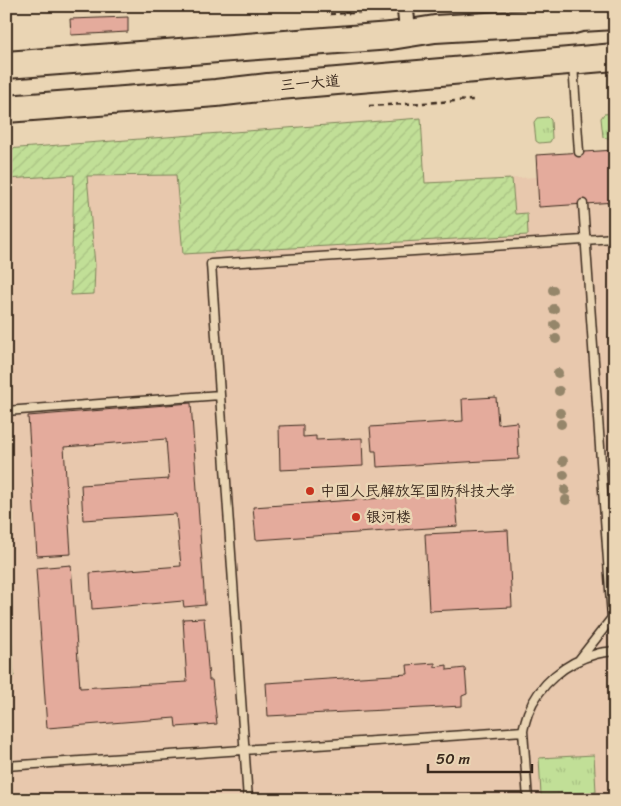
<svg xmlns="http://www.w3.org/2000/svg" width="621" height="806" font-family="Sriracha,'LXGW WenKai TC',sans-serif">
<style>
.built{fill:#e8c8ad}
.grass{fill:url(#grass-tufts);stroke:#7e845a}
.garden{fill:url(#garden-furrows);stroke:#7e845a}
.pitch{fill:#c1df97;stroke:#7e845a}
.building{fill:#e4ab9c;stroke:#3b2a1e}
.lines{fill:none;stroke-linecap:round;stroke-linejoin:round}
.lane-casing{stroke:#3b2a1e;stroke-width:11}
.street-casing{stroke:#3b2a1e;stroke-width:19}
.highway-casing{stroke:#3b2a1e;stroke-width:30}
.path{stroke:#3b2a1e;stroke-width:2.5;stroke-dasharray:5 4;stroke-linecap:butt}
.lane{stroke:#ead5b4;stroke-width:8}
.street{stroke:#ead5b4;stroke-width:15}
.highway{stroke:#ead5b4;stroke-width:26}
.tree{fill:#95866b}
.poi-dot{fill:#c8321e;stroke:#ead5b4;stroke-width:2}
.labels{text-anchor:middle;dominant-baseline:central;stroke-width:5;stroke-linejoin:round;paint-order:stroke}
.street-label{font-size:15px;fill:#3b2a1e;stroke:#ead5b4}
.poi-label{font-size:15px;fill:#3b2a1e;stroke:#ead5b4;text-anchor:start}
</style>
<defs>
<pattern id="grass-tufts" width="24" height="20" patternUnits="userSpaceOnUse" patternTransform="scale(1.25)"><rect width="24" height="20" fill="#c1df97"/><path d="M3 7l-1-3M5 7V3M7 7l1-3M15 17l-1-3M17 17v-4M19 17l1-3" fill="none" stroke="#a7c082"/></pattern>
<pattern id="garden-furrows" width="10" height="10" patternUnits="userSpaceOnUse" patternTransform="scale(1.25)"><rect width="10" height="10" fill="#c1df97"/><path d="M-1 1l2-2M0 10L10 0M9 11l2-2" fill="none" stroke="#a7c082"/></pattern>
</defs>
<rect width="100%" height="100%" fill="#ead5b4"/>
<filter id="ink" filterUnits="userSpaceOnUse"><feTurbulence type="fractalNoise" baseFrequency=".02" numOctaves="2"/><feDisplacementMap in="SourceGraphic" scale="10" xChannelSelector="R" yChannelSelector="G"/><feConvolveMatrix kernelMatrix="1 2 1 2 8 2 1 2 1" color-interpolation-filters="sRGB"/></filter>
<g filter="url(#ink)">
<!-- built -->
<path class="built" d="M 421,118 L 425,183 L 537,177 L 536,155 L 615,150 L 615,800 L 6,800 L 6,149 Z"/>
<!-- grass -->
<path class="grass" d="M 615,113 L 615,138 L 606,138 L 603,137 L 601,118 L 604,114 Z
M 548,117 L 551,120 L 552,138 L 550,142 L 539,143 L 536,141 L 534,122 L 537,118 Z
M 594,755 L 596,792 L 541,795 L 539,758 Z"/>
<!-- garden -->
<path class="garden" d="M 421,118 L 425,183 L 512,179 L 515,214 L 527,213 L 528,235 L 183,254 L 176,175 L 87,176 L 95,265 L 94,294 L 71,295 L 74,175 L 6,179 L 6,149 Z"/>
<!-- pitch -->
<path class="pitch" d="M 6,554 L 14,676 L 6,677 Z"/>
<!-- building -->
<path class="building" d="M 56,6 L 69,6 L 67,11 L 55,9 Z
M 80,6 L 124,6 L 124,11 L 80,11 Z
M 128,17 L 128,32 L 71,35 L 70,19 Z
M 615,150 L 615,202 L 539,207 L 536,155 Z
M 496,397 L 498,424 L 517,422 L 519,459 L 377,467 L 376,451 L 372,451 L 370,427 L 463,421 L 462,399 Z
M 191,403 L 205,605 L 184,607 L 183,601 L 92,609 L 90,573 L 181,566 L 176,514 L 83,520 L 81,485 L 169,479 L 166,439 L 64,447 L 71,554 L 37,556 L 28,416 Z
M 303,425 L 303,437 L 316,436 L 316,440 L 362,438 L 363,466 L 280,470 L 279,426 Z
M 455,493 L 458,526 L 256,540 L 253,507 Z
M 508,530 L 512,607 L 429,611 L 425,534 Z
M 71,565 L 80,688 L 187,682 L 183,619 L 204,618 L 209,680 L 212,680 L 217,724 L 176,727 L 175,718 L 47,728 L 36,568 Z
M 435,663 L 435,667 L 447,665 L 447,670 L 465,668 L 467,694 L 462,696 L 462,706 L 268,716 L 266,683 L 408,674 L 407,665 Z"/>
<g class="lines">
<!-- lane casing -->
<g class="lane-casing">
<path id="lane" d="M 573,65 L 579,152
M 6,411 L 220,395
M 579,660 L 612,618 L 583,204
M 523,731 L 528,800
M 6,766 L 523,731 C 524,725 526,719 528,713 C 539,684 566,662 596,654 C 602,652 608,652 615,651
M 248,800 L 211,264 L 615,238"/>
</g>
<!-- street casing -->
<g class="street-casing">
<path id="street" d="M 405,6 L 408,34"/>
</g>
<!-- highway casing -->
<g class="highway-casing">
<path id="highway" d="M 6,65 L 391,36 L 435,29 L 570,21 L 581,18 L 615,16
M 6,109 L 216,93 L 268,87 L 615,57"/>
</g>
<!-- path -->
<path class="path" d="M 330,14 L 392,11
M 369,106 L 474,100"/>
<!-- lane -->
<use href="#lane" class="lane"/>
<!-- street -->
<use href="#street" class="street"/>
<!-- highway -->
<use href="#highway" class="highway"/>
</g>
<!-- trees -->
<g class="tree">
<circle cx="553" cy="290" r="5"/>
<circle cx="554" cy="309" r="5"/>
<circle cx="555" cy="325" r="5"/>
<circle cx="556" cy="339" r="5"/>
<circle cx="558" cy="373" r="5"/>
<circle cx="559" cy="391" r="5"/>
<circle cx="560" cy="413" r="5"/>
<circle cx="561" cy="424" r="5"/>
<circle cx="563" cy="461" r="5"/>
<circle cx="564" cy="475" r="5"/>
<circle cx="565" cy="490" r="5"/>
<circle cx="566" cy="500" r="5"/>
</g>
</g>
<!-- markers -->
<g class="poi-dot">
<circle cx="310" cy="491" r="5"/>
<circle cx="356" cy="517" r="5"/>
</g>
<g class="labels">
<!-- street labels -->
<g class="street-label">
<text transform="translate(310 83) rotate(-5)">三一大道</text>
</g>
<!-- poi labels -->
<g class="poi-label">
<text x="320" y="491">中国人民解放军国防科技大学</text>
<text x="366" y="517">银河楼</text>
</g>
</g>
<!-- margin -->
<rect width="621" height="806" fill="none" stroke="#ead5b4" stroke-width="25"/>
<rect x="12" y="12" width="596" height="781" fill="none" stroke="#3b2a1e" stroke-width="2" filter="url(#ink)"/>
<!-- scale -->
<path d="M428 764v8h104v-8" fill="none" stroke="#3b2a1e" stroke-width="2.5"/>
<text x="436" y="764" font-size="15" fill="#3b2a1e" stroke="#ead5b4" stroke-width="4" paint-order="stroke">50 m</text>
</svg>
